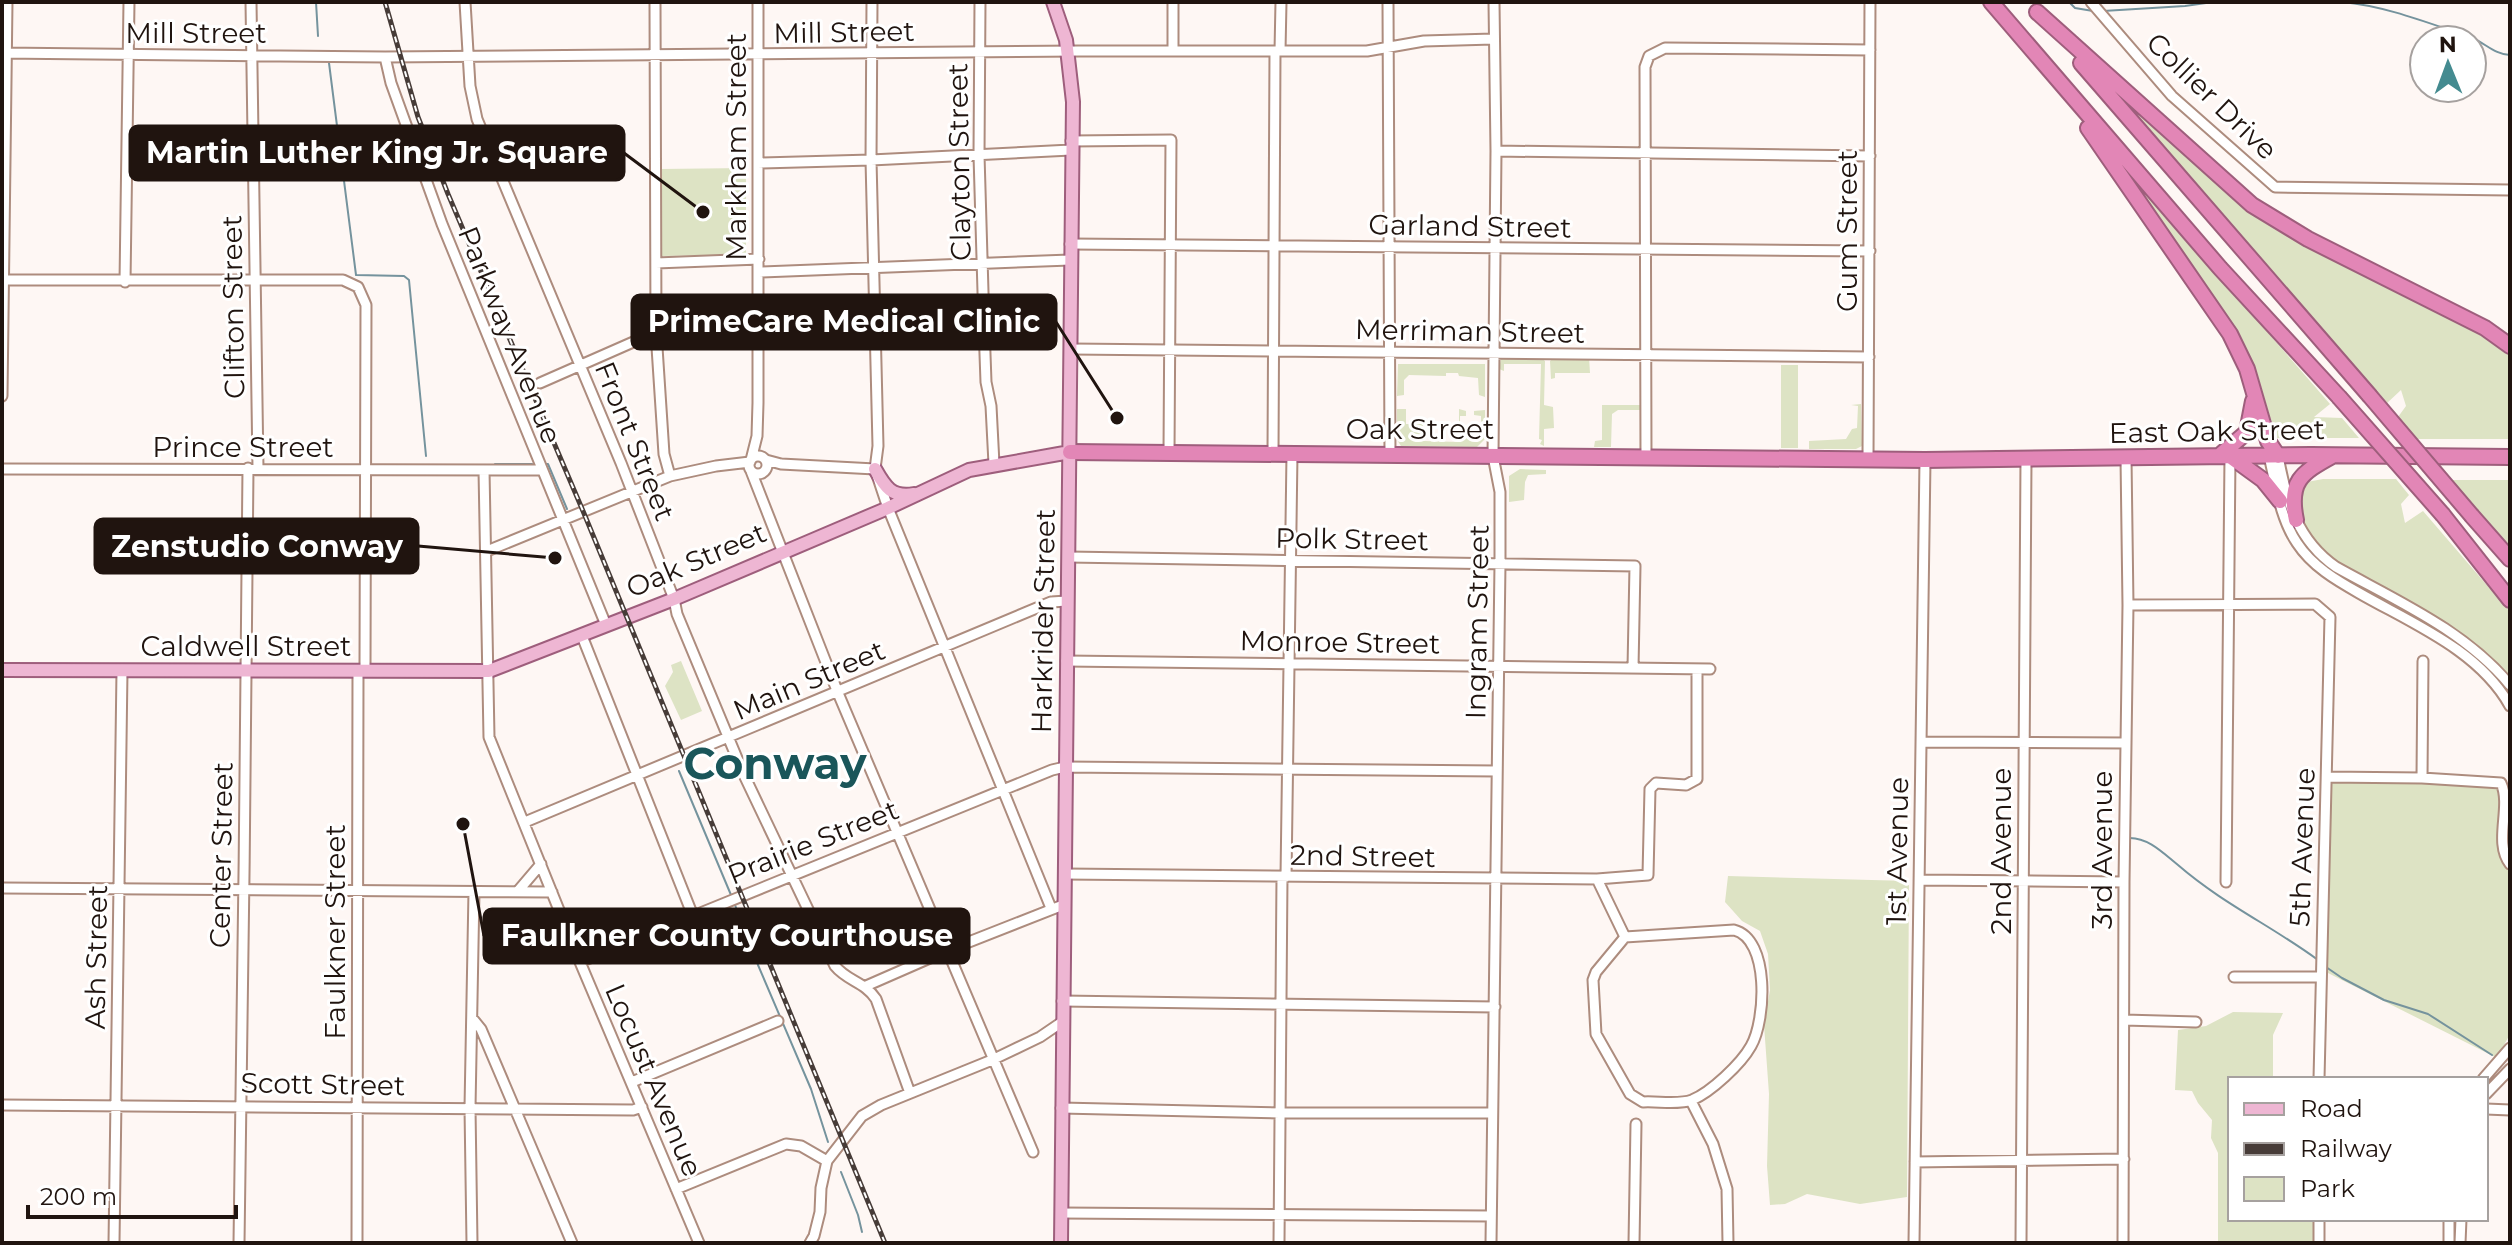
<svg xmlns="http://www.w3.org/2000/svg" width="2512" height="1245" font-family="Montserrat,sans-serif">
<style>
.green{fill:#dde3c4}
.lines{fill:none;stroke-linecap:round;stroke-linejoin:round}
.stream{stroke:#75939d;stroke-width:2}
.minor-casing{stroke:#ad8c7e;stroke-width:13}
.major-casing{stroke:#9e5e7c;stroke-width:16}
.highway-casing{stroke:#9e5e7c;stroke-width:18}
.minor{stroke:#fff;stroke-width:9}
.major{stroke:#eeb6d3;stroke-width:12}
.highway{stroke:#e286b6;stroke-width:14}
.rail-casing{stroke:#473c38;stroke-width:5}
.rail{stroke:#fff;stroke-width:2;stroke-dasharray:6;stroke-linecap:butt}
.highway-bridge-casing{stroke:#9e5e7c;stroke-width:18;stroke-linecap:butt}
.highway-bridge{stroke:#e286b6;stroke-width:14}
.labels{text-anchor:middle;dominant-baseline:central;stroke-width:6;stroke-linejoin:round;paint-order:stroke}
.street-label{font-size:28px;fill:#20140f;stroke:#fff}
.town-label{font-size:44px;font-weight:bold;fill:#1a565a;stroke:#fff}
.leader{fill:none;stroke:#20140f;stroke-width:3}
.callout-dot{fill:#20140f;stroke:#fff;stroke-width:3}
.callout{fill:#20140f;stroke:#20140f;stroke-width:3}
.callout-label{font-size:30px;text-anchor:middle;font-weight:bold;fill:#fff}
</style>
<rect width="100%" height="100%" fill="#fef7f4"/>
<!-- green -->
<path class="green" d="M 2100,77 L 2226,192 L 2269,225 L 2484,334 L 2508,351 L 2510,353 L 2510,439 L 2416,439 L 2398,417 L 2406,406 L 2401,390 L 2386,404 Z
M 2110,151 L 2330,404 L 2314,417 L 2342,418 L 2359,438 L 2276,438 L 2257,373 L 2235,329 Z
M 746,168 L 746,255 L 661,256 L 660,169 Z
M 1540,357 L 1545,361 L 1544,405 L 1553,407 L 1554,428 L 1544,429 L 1544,446 L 1540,444 L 1542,440 L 1539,439 L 1541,364 L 1504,364 L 1504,371 L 1499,369 L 1501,358 Z
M 1589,357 L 1590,373 L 1555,373 L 1555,378 L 1551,379 L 1550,361 L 1553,358 Z
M 1398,364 L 1485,364 L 1485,397 L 1479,395 L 1478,378 L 1459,376 L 1458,373 L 1446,373 L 1446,376 L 1409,375 L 1404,380 L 1404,395 L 1397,396 Z
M 1781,365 L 1798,365 L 1798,448 L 1781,448 Z
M 1861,404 L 1862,446 L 1856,449 L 1809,449 L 1809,441 L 1846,439 L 1852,429 L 1857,428 L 1858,406 L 1851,405 Z
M 1602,405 L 1642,405 L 1641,410 L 1618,410 L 1612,414 L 1611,447 L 1594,447 L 1595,441 L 1602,440 Z
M 1397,409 L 1406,409 L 1406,424 L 1423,424 L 1423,441 L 1459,442 L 1459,409 L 1466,411 L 1466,416 L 1460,416 L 1460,433 L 1473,436 L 1481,433 L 1481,416 L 1474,415 L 1474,411 L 1485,410 L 1485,439 L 1477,447 L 1401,446 L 1397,440 Z
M 1520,469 L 1546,470 L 1546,474 L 1528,475 L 1525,482 L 1524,500 L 1509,502 L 1509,476 Z
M 2302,478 L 2307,482 L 2323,479 L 2396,479 L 2409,495 L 2401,504 L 2405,523 L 2423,511 L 2510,612 L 2510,679 C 2465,625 2395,595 2335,561 C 2306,534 2295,518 2302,478 Z
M 2451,480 L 2510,480 L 2510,548 L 2507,544 Z
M 681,661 L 702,711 L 681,720 L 665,686 L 673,672 L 671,665 Z
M 2336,779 L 2510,785 L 2510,1034 L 2497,1058 L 2326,972 L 2331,781 Z
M 1728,876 L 1909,881 L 1907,1197 L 1860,1204 L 1807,1194 L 1785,1204 L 1770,1205 L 1767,1166 L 1769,1094 L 1764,1025 L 1770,990 L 1768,954 L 1760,931 L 1742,921 L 1725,902 Z
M 2233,1012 L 2283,1013 L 2273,1035 L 2273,1079 L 2230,1079 L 2230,1219 L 2314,1219 L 2314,1243 L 2218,1243 L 2218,1153 L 2211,1138 L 2212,1120 L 2198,1103 L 2192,1091 L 2175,1090 L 2178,1030 L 2206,1026 Z"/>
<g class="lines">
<!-- stream -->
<path class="stream" d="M 316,2 L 318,36
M 2069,2 L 2075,8 L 2093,11
M 2342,2 C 2386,6 2428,23 2470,37 C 2484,42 2495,55 2510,55
M 2103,11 L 2185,6 L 2213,2
M 329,63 L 356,275 L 404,276 L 409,280 L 426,456
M 495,464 L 532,464
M 546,464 L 548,464 L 567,509
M 679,771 L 731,895
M 2130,838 C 2149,838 2164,854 2178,865 C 2223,904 2272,926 2318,960
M 735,905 L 758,965 L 811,1089 L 828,1142
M 2326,967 L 2342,978 L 2384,1000 L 2428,1014 L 2492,1055
M 841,1172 L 858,1215 L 862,1232"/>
<!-- minor casing -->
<g class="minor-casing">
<path id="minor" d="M 251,2 L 258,468
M 465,2 L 470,86 L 477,119 L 621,463 L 674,599 L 677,614 L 744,775 L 835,966 C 847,981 865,982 876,999 L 910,1093
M 655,2 L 656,332 L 664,454 L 670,476
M 872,2 L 871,160 L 878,446 L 875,469 L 888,508 L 1051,908
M 980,2 L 979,155 L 984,326 L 986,382 L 991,406 L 994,464
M 1388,2 L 1390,455
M 2091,2 L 2172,96 L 2275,187 L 2510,190
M 1173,50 L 1173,2
M 1280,51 L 1281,2
M 2,53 L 385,57 L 1079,51 L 1367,51 L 1424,41 L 1493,39
M 385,57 L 391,83 L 442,224 L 606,625
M 1071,141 L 1171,140 L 1169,453
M 1496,151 L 1870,156
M 758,163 L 871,160 L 1071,150
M 1070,244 L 1870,251
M 656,263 L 759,259
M 759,272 L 1070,260
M 2,280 L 343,280 L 358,287 L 366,305 L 365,670
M 125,282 L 129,2
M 1071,349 L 1869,357
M 540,383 L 656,332 L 758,329
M 2,396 L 7,2
M 1273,454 L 1275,51
M749 465a9 9 0 1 1 18 0a9 9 0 1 1-18 0Z
M 2269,456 C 2276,485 2280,518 2297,543 C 2312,566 2336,580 2359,593 C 2411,623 2479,650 2510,706
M 2278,456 C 2286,500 2297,540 2336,567 C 2397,601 2464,630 2510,685
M 1646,457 L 1645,67 L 1649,56 L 1665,48 L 1870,50
M 1868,459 L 1870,2
M 751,460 L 757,436 L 758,403 L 758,2
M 766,460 L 781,464 L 875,469
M 2,469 L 541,470
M 484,470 L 489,737 L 580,962 L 699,1243
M 751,471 L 838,693 L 1033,1152
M 487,551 L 670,476 L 716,466 L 750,462
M 1068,557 L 1635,566 L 1633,668
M 2128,605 L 2315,604 L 2330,617 L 2319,1079
M 582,636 L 693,916
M 1066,661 L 1710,669
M 1921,742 L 2125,743
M 2327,777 L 2422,778 L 2501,783 C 2512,807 2493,842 2510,864
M 2422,778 L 2423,661
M 525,822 L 1051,602 L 1067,601
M 1064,874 L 1597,879 L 1625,937 L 1734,930 C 1770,939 1766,1020 1751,1046 C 1741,1064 1711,1092 1692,1100 C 1679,1105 1657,1101 1643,1102 L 1630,1094 L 1596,1034 L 1593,980 L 1596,972 L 1625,937
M 1286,877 L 1292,454
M 1597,879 L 1648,875 L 1650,789 L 1656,783 L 1686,785 L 1697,779 L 1697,669
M 1919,880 L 2124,882
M 2226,882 L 2230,456
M 2,888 L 552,892
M 518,891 L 541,864
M 580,962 L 1052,770 L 1065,767 L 1497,771
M 2234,977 L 2320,977
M 866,986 L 946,951 L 1063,905
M 1062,1001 L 1495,1007
M 472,1018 L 481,1029 L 572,1243
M 2124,1020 L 2196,1022
M 2483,1079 L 2510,1048
M 632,1082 L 778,1021
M 2486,1094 L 2510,1069
M 1691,1101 L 1713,1144 L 1727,1189 L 1728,1243
M 2,1105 L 633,1110 L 642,1107
M 1061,1108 L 1280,1113 L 1492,1113
M 2486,1109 L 2510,1110
M 1915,1162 L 2124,1159
M 676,1189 L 786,1144 L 801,1146 L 827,1161
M 1061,1213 L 1491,1216
M 114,1243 L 122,671
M 239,1243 C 242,985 247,726 248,468
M 357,1243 L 358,670
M 472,1243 L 470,1108 L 474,891
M 810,1243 L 814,1236 L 820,1212 L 821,1188 L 827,1161 L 862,1116 L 881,1105 L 992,1060 L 1040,1037 L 1062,1022
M 1279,1243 L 1282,877
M 1491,1243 L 1500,564 L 1500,492 L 1493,456 L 1496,151 L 1494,2
M 1634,1243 L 1636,1124
M 1914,1243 L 1925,460
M 2021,1243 L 2026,459
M 2123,1243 L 2124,882 L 2128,605 L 2126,458
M 2319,1243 L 2319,1219
M 2449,1243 L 2449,1219
M 2460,1243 L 2461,1219"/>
</g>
<!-- major casing -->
<g class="major-casing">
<path id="major" d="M 1053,2 L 1066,40 L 1073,102 L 1061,1243
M 875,469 C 885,487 892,498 914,494
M 2,670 L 489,671 L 674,599 L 888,508 L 969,470 L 1070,452"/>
</g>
<!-- highway casing -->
<g class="highway-casing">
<path id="highway" d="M 1991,2 L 2220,268 L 2339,397
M 2037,12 L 2252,205 L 2308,239 L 2485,328 L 2510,346
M 2081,63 L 2369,395
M 2088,128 L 2230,334 L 2247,369 L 2268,441 L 2278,456
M 1070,452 L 1925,460 L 2311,455 L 2510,457
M 2219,456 L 2247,432 L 2253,401
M 2230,456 L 2263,480 L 2280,501
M 2443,515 L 2510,600
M 2472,516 L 2510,559
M 2296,520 C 2288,482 2301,473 2332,456"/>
</g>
<!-- minor -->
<use href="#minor" class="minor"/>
<!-- major -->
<use href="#major" class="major"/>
<!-- highway -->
<use href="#highway" class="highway"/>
<!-- rail casing -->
<g class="rail-casing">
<path id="rail" d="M 385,2 L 418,117 L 448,194 L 583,511 L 885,1243"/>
</g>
<!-- rail -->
<use href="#rail" class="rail"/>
<!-- highway-bridge casing -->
<g class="highway-bridge-casing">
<path id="highway-bridge" d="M 2369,395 L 2472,516
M 2339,397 L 2443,515"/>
</g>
<!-- highway-bridge -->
<use href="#highway-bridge" class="highway-bridge"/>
</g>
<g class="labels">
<!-- street labels -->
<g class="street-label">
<text transform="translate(844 32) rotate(-1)">Mill Street</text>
<text x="196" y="33">Mill Street</text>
<text transform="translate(2212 96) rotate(44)">Collier Drive</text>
<text transform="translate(736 147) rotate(-90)">Markham Street</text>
<text transform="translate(959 162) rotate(-91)">Clayton Street</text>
<text transform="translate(1470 226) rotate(1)">Garland Street</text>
<text transform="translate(1847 231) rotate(-90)">Gum Street</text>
<text transform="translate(233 307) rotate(-91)">Clifton Street</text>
<text transform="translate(1470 331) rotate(1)">Merriman Street</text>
<text transform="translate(510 335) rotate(68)">Parkway Avenue</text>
<text x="1420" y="429">Oak Street</text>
<text transform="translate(2217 431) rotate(-1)">East Oak Street</text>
<text transform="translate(635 441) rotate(68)">Front Street</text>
<text x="243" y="447">Prince Street</text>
<text transform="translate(1352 539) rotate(1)">Polk Street</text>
<text transform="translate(696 560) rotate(-23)">Oak Street</text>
<text transform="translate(1043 621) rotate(-89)">Harkrider Street</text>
<text transform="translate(1477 622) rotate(-89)">Ingram Street</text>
<text transform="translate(1340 642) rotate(1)">Monroe Street</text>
<text x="246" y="646">Caldwell Street</text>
<text transform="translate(809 680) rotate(-23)">Main Street</text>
<text transform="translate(813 842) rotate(-22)">Prairie Street</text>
<text transform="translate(2302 847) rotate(-88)">5th Avenue</text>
<text transform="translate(2102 850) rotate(-90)">3rd Avenue</text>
<text transform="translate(1897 851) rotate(-89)">1st Avenue</text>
<text transform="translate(2001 851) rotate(-90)">2nd Avenue</text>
<text transform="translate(221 855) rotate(-89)">Center Street</text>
<text transform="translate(1363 856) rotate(1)">2nd Street</text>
<text transform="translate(335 932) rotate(-90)">Faulkner Street</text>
<text transform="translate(96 957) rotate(-89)">Ash Street</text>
<text transform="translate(654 1080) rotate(67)">Locust Avenue</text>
<text transform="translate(323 1084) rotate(1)">Scott Street</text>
</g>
<!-- town labels -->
<g class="town-label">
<text x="775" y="763">Conway</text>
</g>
</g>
<!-- callouts -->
<path class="leader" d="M703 212L624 153M1117 418L1056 322M555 558L418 546M463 824L484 936"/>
<g class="callout-dot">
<circle cx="703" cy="212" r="8"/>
<circle cx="1117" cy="418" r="8"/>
<circle cx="555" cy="558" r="8"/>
<circle cx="463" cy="824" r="8"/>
</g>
<g class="callout">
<rect x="130" y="126" width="494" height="54" rx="8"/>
<rect x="632" y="295" width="424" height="54" rx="8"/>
<rect x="95" y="519" width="323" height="54" rx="8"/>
<rect x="484" y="909" width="485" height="54" rx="8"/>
</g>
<g class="callout-label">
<text x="377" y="163">Martin Luther King Jr. Square</text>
<text x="844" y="332">PrimeCare Medical Clinic</text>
<text x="257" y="557">Zenstudio Conway</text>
<text x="727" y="946">Faulkner County Courthouse</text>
</g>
<!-- border -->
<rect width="2512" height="1245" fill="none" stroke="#20140f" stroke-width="8"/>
<!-- legend -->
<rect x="2228" y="1077" width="260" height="144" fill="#ffffff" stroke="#a6a19f" stroke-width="2"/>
<rect x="2244" y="1103" width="40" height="12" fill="#eeb6d3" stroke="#a6a19f" stroke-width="2"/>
<text x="2300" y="1117" font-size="24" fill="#20140f">Road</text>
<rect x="2244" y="1143" width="40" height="12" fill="#473c38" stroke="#a6a19f" stroke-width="2"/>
<text x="2300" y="1157" font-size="24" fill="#20140f">Railway</text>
<rect x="2244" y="1177" width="40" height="24" fill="#dde3c4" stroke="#a6a19f" stroke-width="2"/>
<text x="2300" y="1197" font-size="24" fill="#20140f">Park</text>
<!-- north arrow -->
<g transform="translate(2448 64) rotate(359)"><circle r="38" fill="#ffffff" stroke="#a6a19f" stroke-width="2"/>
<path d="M0-6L14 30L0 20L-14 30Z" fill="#448b90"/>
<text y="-12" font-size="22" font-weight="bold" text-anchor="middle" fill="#20140f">N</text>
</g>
<!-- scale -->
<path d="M28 1205v12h208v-12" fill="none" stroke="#20140f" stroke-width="4"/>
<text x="40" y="1205" font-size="24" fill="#20140f" stroke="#ffffff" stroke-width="6" paint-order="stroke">200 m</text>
</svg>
